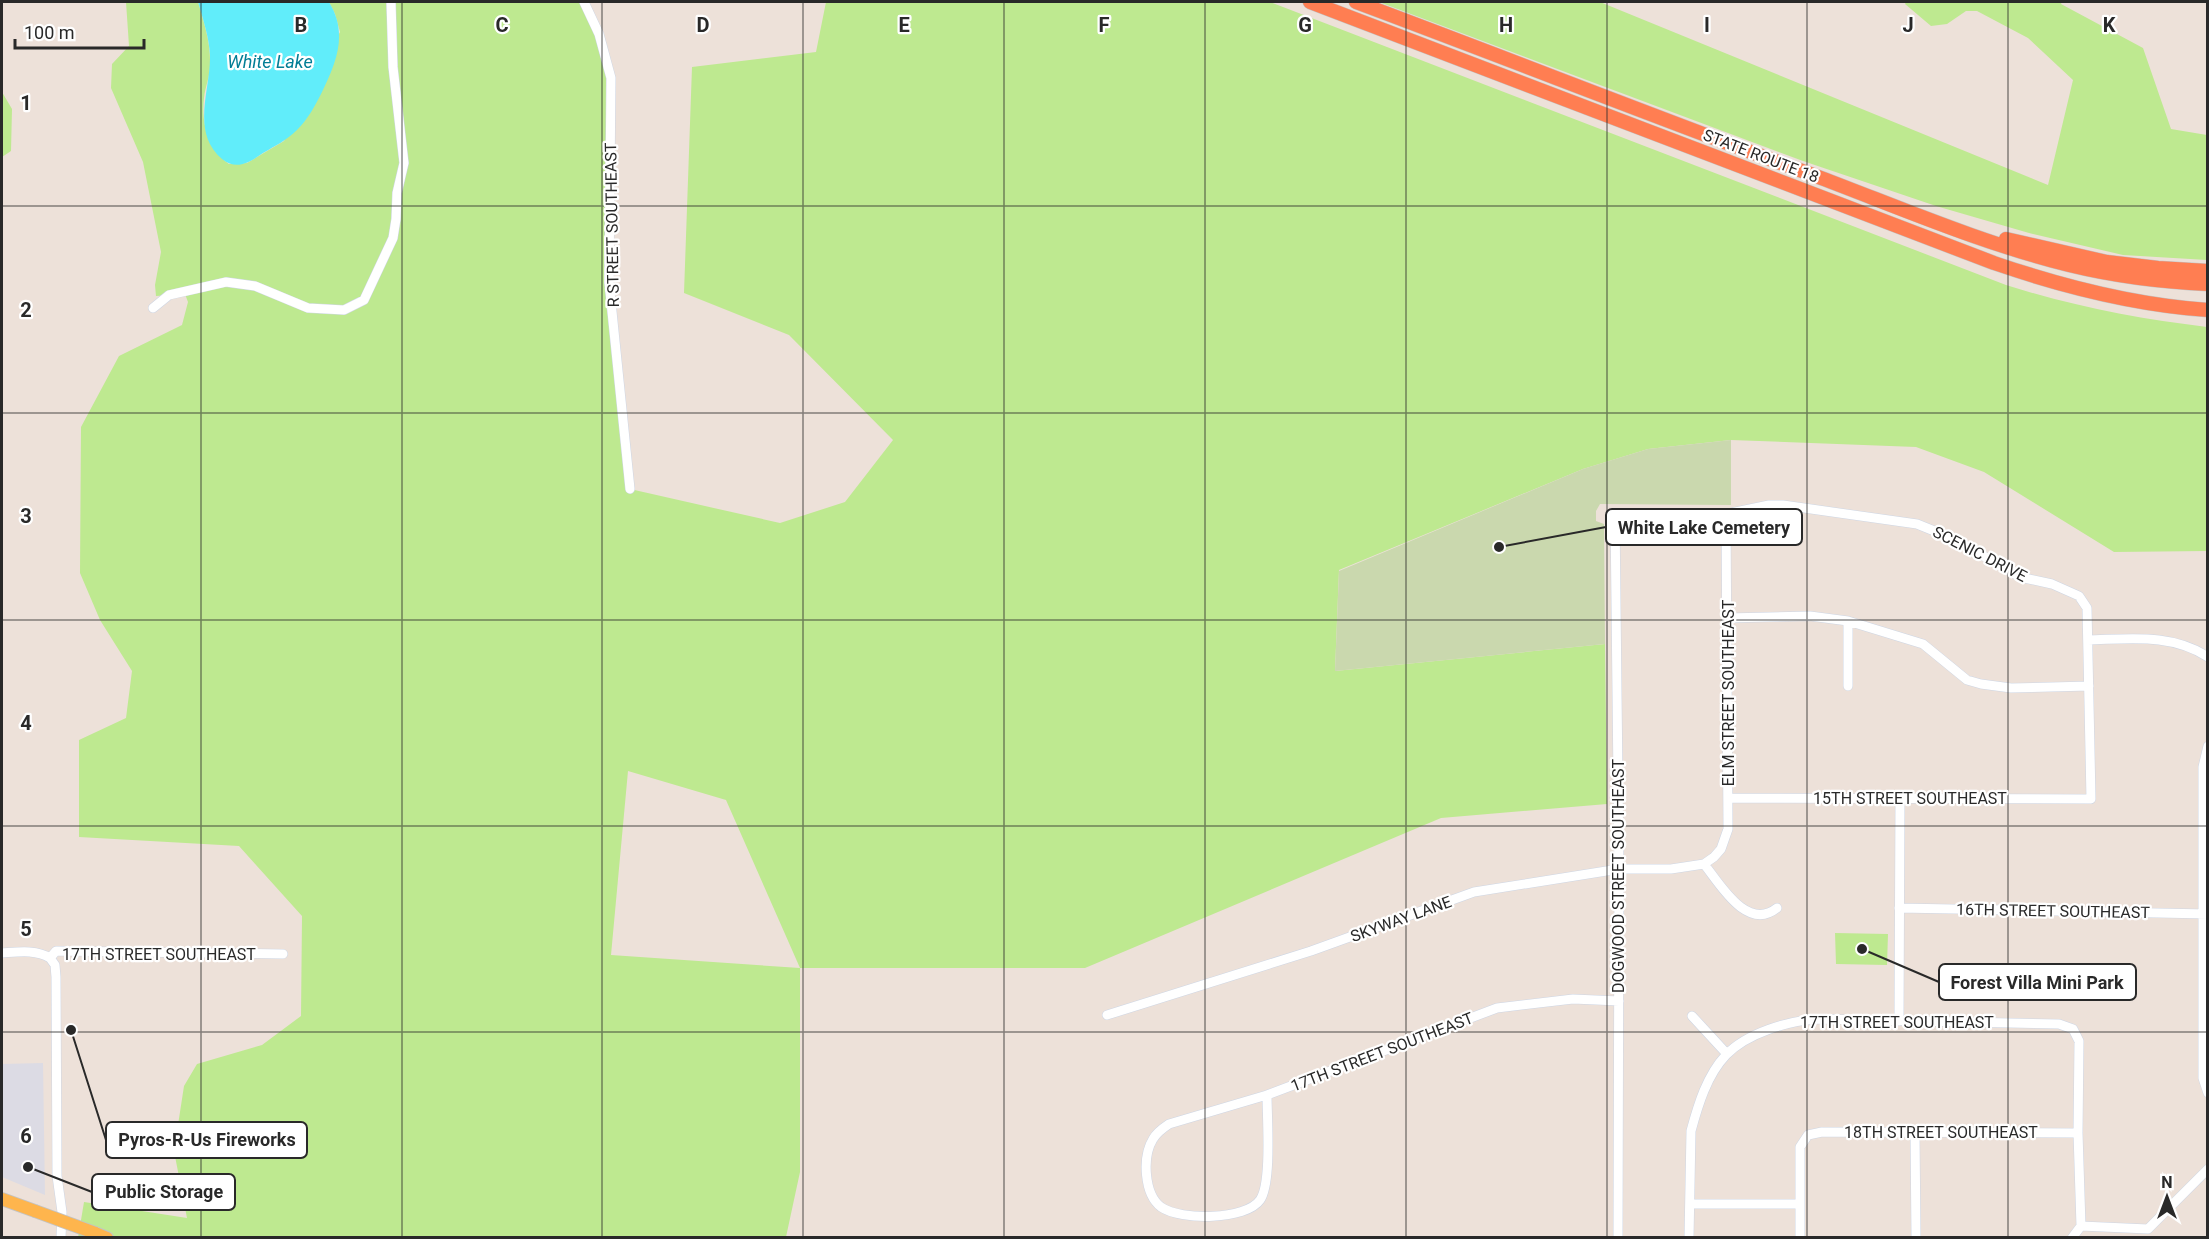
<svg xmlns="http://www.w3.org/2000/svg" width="2209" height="1239" font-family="Roboto,sans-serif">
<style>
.industrial{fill:#dcdbe4}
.green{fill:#bee990;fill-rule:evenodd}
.cemetery{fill:#cad8ae}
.water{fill:#61edfa}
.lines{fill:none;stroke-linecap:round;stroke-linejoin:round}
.minor-casing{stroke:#ced6e4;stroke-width:10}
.major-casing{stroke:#c3c3c3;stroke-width:14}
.highway-casing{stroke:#c3c3c3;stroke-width:15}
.minor{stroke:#fff;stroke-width:9}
.major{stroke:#feb54d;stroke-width:12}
.highway{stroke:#ff7e52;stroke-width:14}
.major-bridge-casing{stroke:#c3c3c3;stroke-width:14;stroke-linecap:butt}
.major-bridge{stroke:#feb54d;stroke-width:12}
.grid{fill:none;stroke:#292929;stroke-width:1.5;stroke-opacity:0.55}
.labels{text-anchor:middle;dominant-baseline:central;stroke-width:4.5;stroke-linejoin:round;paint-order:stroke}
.street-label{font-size:16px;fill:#292929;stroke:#fff}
.water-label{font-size:18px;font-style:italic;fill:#027e96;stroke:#fff}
.grid-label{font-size:20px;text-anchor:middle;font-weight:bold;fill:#292929;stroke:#fff;stroke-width:4.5;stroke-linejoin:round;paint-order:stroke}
.leader{fill:none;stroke:#292929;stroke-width:2}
.callout-dot{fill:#292929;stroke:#fff;stroke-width:2}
.callout{fill:#fff;stroke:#292929;stroke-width:2}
.callout-label{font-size:18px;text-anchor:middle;font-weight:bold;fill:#292929}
</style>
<rect width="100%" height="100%" fill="#ede1d9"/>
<!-- industrial -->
<path class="industrial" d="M 43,1063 L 45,1195 L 2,1177 L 2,1064 Z"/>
<!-- green -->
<path class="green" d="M 126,2 L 198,2 C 204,23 211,43 210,66 C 210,77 205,87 204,98 C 201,123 208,149 229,164 L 247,163 L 284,141 L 340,32 L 335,14 L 329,2 L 584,2 L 611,78 L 609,282 L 630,489 L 780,523 L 845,502 L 893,440 L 789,335 L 684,293 L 692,67 L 816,52 L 826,2 L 1270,2 L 2006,285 C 2072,306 2139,319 2207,327 L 2207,551 L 2114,552 L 1984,472 L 1916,447 L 1731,440 L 1648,449 L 1583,469 L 1339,570 L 1335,671 L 1605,644 L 1607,804 L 1441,818 L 1085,968 L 800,968 L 800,1172 L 786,1237 L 78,1238 L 84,1202 L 187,1218 L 174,1151 L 184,1086 L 197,1064 L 262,1045 L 301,1016 L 302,916 L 239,846 L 79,837 L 79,740 L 126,718 L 132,671 L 100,620 L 80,573 L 81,427 L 119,356 L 182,325 L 188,302 L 185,294 L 156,296 L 155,285 L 161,252 L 143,162 L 111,88 L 112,64 L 129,46 ZM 628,771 L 726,800 L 800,968 L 611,955 Z
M 1379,2 L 1600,2 L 2048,185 L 2073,80 L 2028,38 L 1977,11 L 1966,11 L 1947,24 L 1931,26 L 1905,4 L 1906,2 L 2062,2 L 2061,4 L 2143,48 L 2171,129 L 2207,135 L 2207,260 L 2123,255 L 2029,233 L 1936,206 L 1803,161 Z
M 2,92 L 12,109 L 11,151 L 2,157 Z
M 1835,933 L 1888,934 L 1887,965 L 1836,964 Z"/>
<!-- cemetery -->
<path class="cemetery" d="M 1731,440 L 1731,505 L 1600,504 L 1596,511 L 1596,521 L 1604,524 L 1605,644 L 1335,671 L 1339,571 L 1583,469 L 1648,449 Z"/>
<!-- water -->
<path class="water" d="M 198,2 L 329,2 C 348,33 337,61 322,92 C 315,106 308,119 297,130 C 287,140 275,146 263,153 C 250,162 237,171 222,159 C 190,132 211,89 210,55 C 209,37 203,19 198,2 Z"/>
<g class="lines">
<!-- minor casing -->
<g class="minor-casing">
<path id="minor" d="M 584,2 L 599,34 L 611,78 L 609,282 L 630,489
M 153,308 L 169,295 L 226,282 L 255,286 L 308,308 L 344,310 L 364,300 L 393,238 L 396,219 L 397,193 L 404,163 L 393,67 L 391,2
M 1727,618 L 1810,616 L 1848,621 L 1923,644 L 1967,680 L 1981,684 L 2011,688 L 2089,686
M 1848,621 L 1848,686
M 2088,640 C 2130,639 2172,633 2208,657
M 2208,746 L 2203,767 L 2203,1078 L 2208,1093
M 1704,864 C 1720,884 1747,932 1777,908
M 1899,908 L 2208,914
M 2,953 C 17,952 36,949 50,958
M 50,958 L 55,965 L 56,977 L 57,1176 L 62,1212 L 61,1238
M 50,958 L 56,951 L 283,954
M 1107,1015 L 1311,951 L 1474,892 L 1619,869 L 1671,869 L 1704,864 L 1714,857 L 1721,849 L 1728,829 L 1726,514
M 1692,1016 L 1727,1054
M 1899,1021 L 1900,798
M 1267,1095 C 1267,1118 1272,1183 1260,1200 C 1246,1220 1181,1221 1161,1207 C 1144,1194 1142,1157 1153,1139 C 1157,1132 1163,1128 1169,1124 L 1267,1095 L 1497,1008 L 1573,999 L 1619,1001
M 1915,1132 L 1916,1238
M 1690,1204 L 1799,1204
M 2081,1226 L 2148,1229
M 2148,1229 L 2208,1169
M 1618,1238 L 1619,869 L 1615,514 L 1726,514 L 1769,505 L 1783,505 L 1917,524 L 1954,539 L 2020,577 L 2052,584 L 2079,596 L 2087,608 L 2091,799 L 1728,798
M 1689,1238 L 1691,1131 C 1698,1105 1707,1075 1726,1055 C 1747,1033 1788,1021 1817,1019 L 2059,1024 L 2073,1029 L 2079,1041 L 2078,1133 L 2081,1226 L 2072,1238
M 1800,1238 L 1800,1147 L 1808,1135 L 1822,1132 L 2078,1133"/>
</g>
<!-- major casing -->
<g class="major-casing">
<path id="major" d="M 2,1199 L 35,1211
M 95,1233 L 107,1238"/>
</g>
<!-- highway casing -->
<g class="highway-casing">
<path id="highway" d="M 1310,2 L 1994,263 C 2064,287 2134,305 2208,310
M 1356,2 C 1511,60 1666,121 1821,178 C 1903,209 1984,244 2069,265 C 2114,276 2161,282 2208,284
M 2006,239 L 2107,262 L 2158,268 L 2208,271"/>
</g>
<!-- minor -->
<use href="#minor" class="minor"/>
<!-- major -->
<use href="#major" class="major"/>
<!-- highway -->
<use href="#highway" class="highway"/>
<!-- major-bridge casing -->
<g class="major-bridge-casing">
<path id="major-bridge" d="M 35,1211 L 95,1233"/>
</g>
<!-- major-bridge -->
<use href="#major-bridge" class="major-bridge"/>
</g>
<!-- grid -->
<path class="grid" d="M 201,2 L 201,1238M 402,2 L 402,1238M 602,2 L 602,1238M 803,2 L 803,1238M 1004,2 L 1004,1238M 1205,2 L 1205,1238M 1406,2 L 1406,1238M 1607,2 L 1607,1238M 1807,2 L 1807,1238M 2008,2 L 2008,1238M 2,206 L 2208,206M 2,413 L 2208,413M 2,620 L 2208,620M 2,826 L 2208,826M 2,1032 L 2208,1032"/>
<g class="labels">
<!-- street labels -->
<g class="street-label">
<text transform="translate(1761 156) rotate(21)">STATE ROUTE 18</text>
<text transform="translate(612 225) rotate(-91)">R STREET SOUTHEAST</text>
<text transform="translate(1980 554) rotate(27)">SCENIC DRIVE</text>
<text transform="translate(1728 693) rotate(-90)">ELM STREET SOUTHEAST</text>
<text x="1910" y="798">15TH STREET SOUTHEAST</text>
<text transform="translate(1618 876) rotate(-90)">DOGWOOD STREET SOUTHEAST</text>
<text transform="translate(2053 911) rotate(1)">16TH STREET SOUTHEAST</text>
<text transform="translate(1401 919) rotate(-20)">SKYWAY LANE</text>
<text x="159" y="954">17TH STREET SOUTHEAST</text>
<text x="1897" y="1022">17TH STREET SOUTHEAST</text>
<text transform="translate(1382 1052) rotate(-21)">17TH STREET SOUTHEAST</text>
<text x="1941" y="1132">18TH STREET SOUTHEAST</text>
</g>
<!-- water labels -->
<g class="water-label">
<text x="270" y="61">White Lake</text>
</g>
</g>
<g class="grid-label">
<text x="301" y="32">B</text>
<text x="502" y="32">C</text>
<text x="703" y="32">D</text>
<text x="904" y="32">E</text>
<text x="1104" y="32">F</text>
<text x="1305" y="32">G</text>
<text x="1506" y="32">H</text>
<text x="1707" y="32">I</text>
<text x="1908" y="32">J</text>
<text x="2109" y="32">K</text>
<text x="26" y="110">1</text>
<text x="26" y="317">2</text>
<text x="26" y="523">3</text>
<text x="26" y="730">4</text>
<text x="26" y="936">5</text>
<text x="26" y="1143">6</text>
</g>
<!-- callouts -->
<path class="leader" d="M1499 547L1606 527M1862 949L1939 982M71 1030L106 1140M28 1167L92 1192"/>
<g class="callout-dot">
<circle cx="1499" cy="547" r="6"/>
<circle cx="1862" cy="949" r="6"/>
<circle cx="71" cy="1030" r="6"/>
<circle cx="28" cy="1167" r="6"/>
</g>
<g class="callout">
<rect x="1606" y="509" width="196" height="36" rx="6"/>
<rect x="1939" y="964" width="197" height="36" rx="6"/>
<rect x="106" y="1122" width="201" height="36" rx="6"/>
<rect x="92" y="1174" width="143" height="36" rx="6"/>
</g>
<g class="callout-label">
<text x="1704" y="534">White Lake Cemetery</text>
<text x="2037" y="989">Forest Villa Mini Park</text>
<text x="207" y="1146">Pyros-R-Us Fireworks</text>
<text x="164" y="1198">Public Storage</text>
</g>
<!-- border -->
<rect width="2209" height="1239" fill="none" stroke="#292929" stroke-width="6"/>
<!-- north arrow -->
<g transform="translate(2167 1197)" stroke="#ffffff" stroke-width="4.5" paint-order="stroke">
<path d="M0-4.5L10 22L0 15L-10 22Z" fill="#292929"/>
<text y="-9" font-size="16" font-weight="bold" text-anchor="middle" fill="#292929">N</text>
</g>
<!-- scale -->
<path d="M15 39v9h129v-9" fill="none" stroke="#292929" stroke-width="3"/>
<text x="24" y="39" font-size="18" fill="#292929" stroke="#ffffff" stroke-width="4.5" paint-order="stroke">100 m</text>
</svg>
